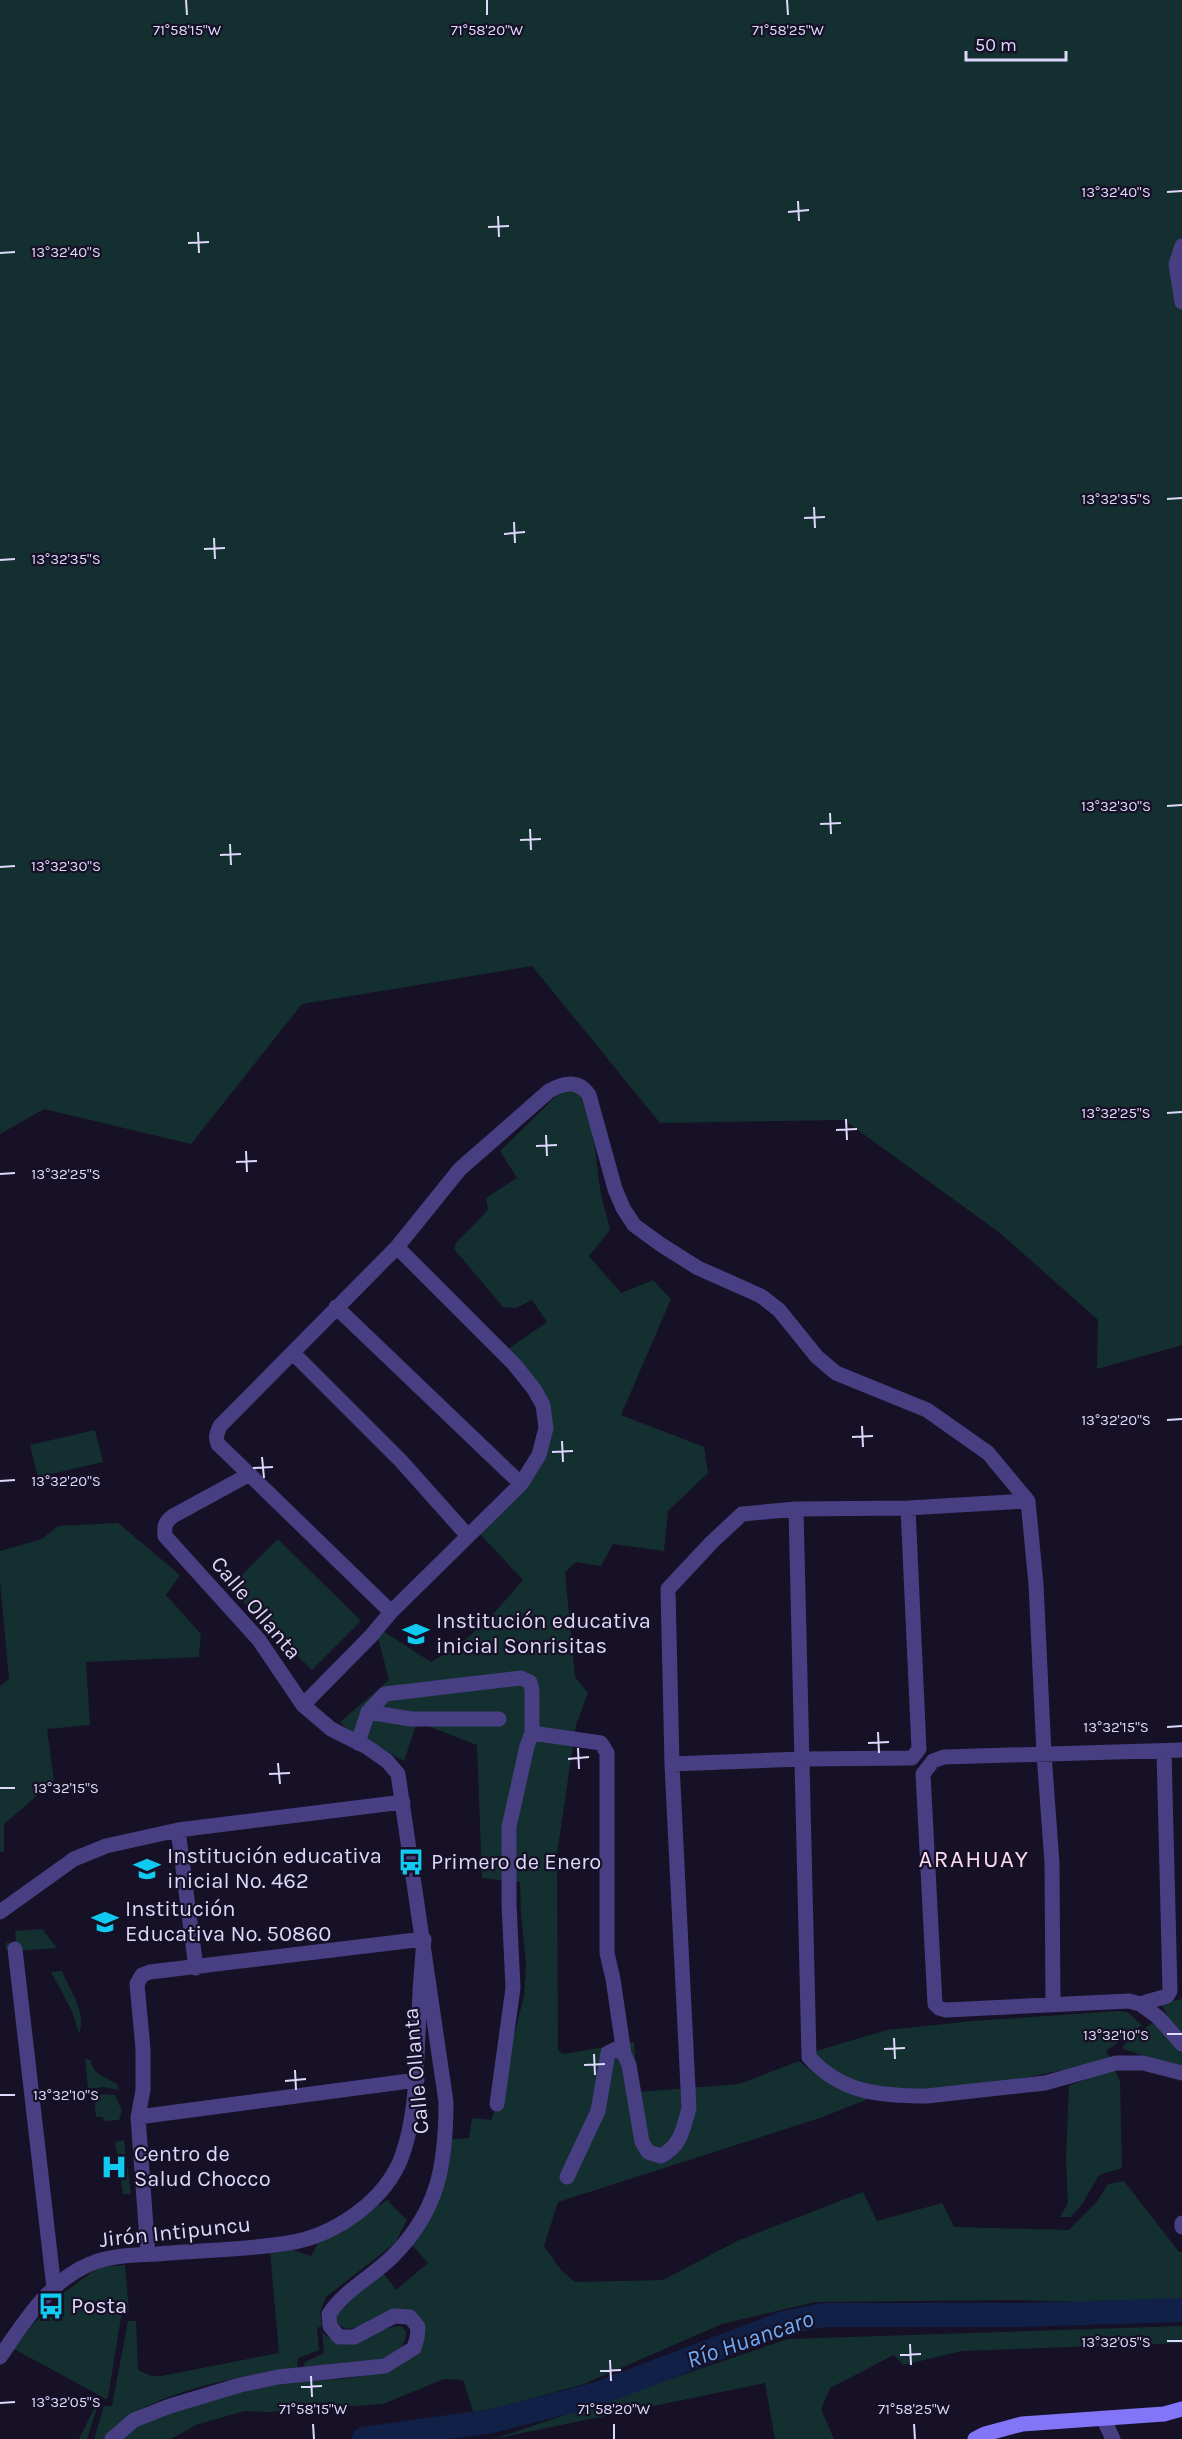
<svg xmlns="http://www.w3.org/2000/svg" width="1182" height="2439" font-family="Karla,sans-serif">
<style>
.green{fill:#142f30}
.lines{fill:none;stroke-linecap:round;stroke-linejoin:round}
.river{stroke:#102047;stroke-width:24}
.street{stroke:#473f82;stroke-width:15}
.secondary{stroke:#8275f7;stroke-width:15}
.ticks{fill:none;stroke:#dfd8fd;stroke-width:2}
.labels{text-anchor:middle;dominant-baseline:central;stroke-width:4.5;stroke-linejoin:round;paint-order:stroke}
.street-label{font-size:22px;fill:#dfd8fd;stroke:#161126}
.poi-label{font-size:22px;fill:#dfd8fd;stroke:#161126;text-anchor:start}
.neighbourhood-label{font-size:24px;letter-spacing:1.5px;fill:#fddaee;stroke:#161126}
.water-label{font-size:24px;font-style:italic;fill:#6dacf7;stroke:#161126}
.ticks-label{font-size:15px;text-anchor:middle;fill:#dfd8fd;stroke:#161126;stroke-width:4.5;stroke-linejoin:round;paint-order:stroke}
</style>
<rect width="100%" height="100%" fill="#161126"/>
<!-- green -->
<path class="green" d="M 0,0 L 1182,0 L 1182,1345 L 1097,1369 L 1098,1320 L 1000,1233 L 844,1120 L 660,1123 L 532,966 L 302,1004 L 191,1144 L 44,1109 L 0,1134 Z
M 578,1091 C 595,1121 595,1155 600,1188 C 602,1202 607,1216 610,1230 L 589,1256 L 621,1293 L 653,1280 L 671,1299 L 621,1415 L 704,1447 L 708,1473 L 668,1511 L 664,1551 L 613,1544 L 601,1566 L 576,1562 L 565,1572 L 575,1677 L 588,1693 L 576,1725 L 557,1854 L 558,2050 L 563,2054 L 634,2042 L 638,2092 L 739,2084 L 799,2061 C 826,2082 839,2090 873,2097 L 820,2118 L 558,2202 L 544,2246 L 561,2270 L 575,2282 L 663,2280 L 737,2241 L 863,2192 L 877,2221 L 942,2203 L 954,2227 L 1069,2230 L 1096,2203 L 1108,2184 L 1124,2181 L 1179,2252 L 1182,2252 L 1182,2301 L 1153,2304 L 1012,2300 L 815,2302 L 722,2324 L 584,2384 L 474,2414 L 463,2380 L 444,2379 L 383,2404 L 268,2412 L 244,2411 L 196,2425 L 171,2439 L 123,2439 L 138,2425 C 177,2411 224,2393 265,2385 C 306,2377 373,2385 407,2360 L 417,2317 L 346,2329 L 338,2324 L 336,2314 L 381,2270 L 396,2290 L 428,2263 L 410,2243 L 444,2140 L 469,2138 L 472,2118 L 491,2120 L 507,2081 L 511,2047 L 524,1996 L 526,1964 L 521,1914 L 520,1882 L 482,1878 L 477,1745 L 417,1722 L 404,1761 L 349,1730 L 340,1722 L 389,1680 L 375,1626 L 431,1662 C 473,1639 493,1615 523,1580 L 480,1534 L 509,1504 L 544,1431 L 535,1388 L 508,1349 L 547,1322 L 532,1300 L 516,1308 L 503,1307 L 454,1249 L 456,1243 L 488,1210 L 486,1198 L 517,1178 L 500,1151 L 555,1097 L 565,1092 Z
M 95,1430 L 103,1462 L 38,1477 L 30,1445 Z
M 118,1523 L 180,1575 L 166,1595 L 201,1634 L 199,1657 L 86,1662 L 90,1725 L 47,1729 L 54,1781 L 4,1824 L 4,1851 L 0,1852 L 0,1686 L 9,1679 L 0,1582 L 0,1551 L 42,1539 L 58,1526 Z
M 278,1539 L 361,1621 L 312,1670 L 229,1588 Z
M 42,1929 L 57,1948 L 16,1951 L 15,1949 L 6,1949 L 6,1943 L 16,1942 L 15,1931 Z
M 62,1971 C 70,1991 87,2012 79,2034 L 72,2011 L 51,1972 Z
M 1182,1999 L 1182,2034 L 1173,2027 L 1161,2003 Z
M 1120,2011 L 1127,2012 L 1142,2025 L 1106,2051 L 1110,2059 C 1038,2076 922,2104 851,2081 C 837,2077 822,2062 809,2053 L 887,2030 L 972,2021 Z
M 1153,2022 L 1182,2051 L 1182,2069 L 1124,2049 L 1123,2046 Z
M 85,2059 L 91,2060 C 92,2075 106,2077 117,2084 L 119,2090 L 104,2087 L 88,2089 Z
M 1114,2068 L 1120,2081 L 1122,2168 L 1099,2175 L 1083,2203 L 1071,2217 L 1060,2217 L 1068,2203 L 1066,2159 L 1069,2086 Z
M 104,2094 L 115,2095 L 122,2111 L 119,2120 L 104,2121 L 103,2117 L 96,2117 L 94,2096 Z
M 124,2140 L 131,2194 L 123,2194 L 115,2142 Z
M 387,2200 L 407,2220 L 395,2243 L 326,2297 L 320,2312 L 322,2326 L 317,2328 L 319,2350 L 298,2358 L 297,2368 C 246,2374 133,2395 104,2439 L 94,2439 L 104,2406 L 112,2406 L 128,2321 L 136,2321 L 138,2370 L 151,2376 L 161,2376 L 279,2353 L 270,2252 L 287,2248 L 311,2256 L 323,2234 L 345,2228 Z
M 125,2265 L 129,2311 L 122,2311 L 108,2397 L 106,2399 L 14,2349 L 33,2324 L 63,2296 L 62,2294 L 99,2267 Z
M 401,2326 L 406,2331 C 406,2344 400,2351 389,2357 C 379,2362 319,2366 303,2367 L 305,2362 L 324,2353 L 322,2332 C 354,2362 368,2327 401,2326 Z
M 1182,2326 L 1182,2343 L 962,2351 L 903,2365 L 894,2355 L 830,2388 L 821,2409 L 834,2439 L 775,2439 L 765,2383 L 494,2439 L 788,2339 Z
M 96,2405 L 98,2405 L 87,2439 L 79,2439 Z"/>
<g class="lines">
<!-- river -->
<path class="river" d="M 364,2439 L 492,2421 L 594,2395 L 784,2323 L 824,2315 L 1020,2315 L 1182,2310"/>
<!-- street -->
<path class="street" d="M 1182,246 L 1176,264 L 1182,302
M 397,1247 L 514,1364 L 534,1389 L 543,1405 L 546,1428 L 539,1455 L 521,1484 L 391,1612 L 218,1444 C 215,1437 217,1433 220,1426 L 397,1247 L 460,1169 L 549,1091 C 563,1083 578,1079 589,1095 L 615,1189 L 623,1208 L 634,1225 L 660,1244 L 698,1268 L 761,1296 L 779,1310 L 817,1357 L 836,1373 L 927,1410 L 988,1453 L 1028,1501 L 1036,1584 L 1044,1754 L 1052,1863 L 1053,2004
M 336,1307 L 521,1484
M 293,1353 L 401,1461 L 468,1536
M 796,1509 L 809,2057 C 841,2093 880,2096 927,2096 L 1045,2083 L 1116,2063 L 1143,2063 L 1182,2073
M 303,1705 L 371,1636 L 391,1612
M 368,1712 L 411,1719 L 499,1719
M 358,1743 L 368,1712 L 385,1694 L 521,1678 L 530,1682 L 532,1690 L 532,1733 L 601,1743 L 607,1753 L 607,1953 L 613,1979 L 624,2054
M 1164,1751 L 1170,1991 L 1167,1996 L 1140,2004 L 1129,2001 L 946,2010 L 939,2008 L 935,2004 L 923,1774 L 933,1761 L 944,1757 L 1182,1750
M 672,1764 L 802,1759 L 912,1758 L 919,1749 L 908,1508
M 178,1830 L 196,1968
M 0,1912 L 74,1859 L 106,1846 L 178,1830 L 403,1802
M 15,1949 L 54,2288
M 1140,2004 L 1158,2017 L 1182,2044
M 497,2104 L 513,1988 L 509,1904 L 509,1827 L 527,1746 L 532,1733
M 138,2117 L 417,2080
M 567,2177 L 598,2111 L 608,2053 L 616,2049 L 624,2054 L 629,2065 L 642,2142 L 648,2152 L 661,2156 C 681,2146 683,2129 689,2108 L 672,1764 L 668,1589 L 712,1542 L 742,1514 L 796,1509 L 908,1508 L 1028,1501
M 1182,2223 L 1182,2227
M 0,2357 C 24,2322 49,2281 90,2264 C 110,2255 136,2255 157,2254 C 200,2250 245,2250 288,2243 C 335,2236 386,2200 402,2156 C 416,2117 416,2075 418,2035 C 419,2003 421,1971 424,1939 L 150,1972 L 142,1975 L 137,1984 L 143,2049 L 143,2090 L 138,2117 L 148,2254
M 1103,2418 L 1113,2439
M 112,2439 L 134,2420 L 170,2406 L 240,2385 L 278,2377 L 385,2366 L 414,2348 L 417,2338 L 418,2327 L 410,2317 L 394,2316 L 354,2337 L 339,2337 L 330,2326 L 329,2314 C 345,2290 370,2278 391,2258 C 438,2212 446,2166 446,2102 L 398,1774 L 387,1761 L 367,1747 L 331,1729 L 303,1705 L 259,1640 L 165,1536 C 164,1526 165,1522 173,1516 L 250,1474"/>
<!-- secondary -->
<path class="secondary" d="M 975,2439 L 985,2434 L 1022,2424 L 1164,2414 L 1182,2409"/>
</g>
<!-- ticks -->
<path class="ticks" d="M 186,0 L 187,15M 487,0 L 487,15M 787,0 L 788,15M 1167,192 L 1182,191M 798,201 L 799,221M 788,212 L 809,210M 498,216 L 499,237M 488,227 L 509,226M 198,232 L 199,253M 188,243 L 209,242M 0,253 L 15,252M 1167,499 L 1182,498M 814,507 L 815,528M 804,518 L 825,517M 514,522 L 515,543M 504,534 L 525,532M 214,538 L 215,559M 204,549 L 225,548M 0,560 L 15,559M 1167,806 L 1182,805M 830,813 L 831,834M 820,824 L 841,823M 530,829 L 531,850M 520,840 L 541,839M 230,844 L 231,865M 220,855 L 241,854M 0,867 L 15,866M 1167,1113 L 1182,1112M 846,1119 L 847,1140M 836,1130 L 857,1129M 546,1135 L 547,1156M 536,1146 L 557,1145M 246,1151 L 247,1172M 236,1162 L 257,1161M 0,1174 L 15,1173M 1167,1420 L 1182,1419M 862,1426 L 863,1447M 852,1437 L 873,1436M 562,1441 L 563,1462M 552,1452 L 573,1451M 262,1457 L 264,1478M 253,1468 L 273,1467M 0,1481 L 15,1480M 1167,1727 L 1182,1726M 878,1732 L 879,1753M 868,1743 L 889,1742M 578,1748 L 579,1769M 568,1759 L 589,1757M 278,1763 L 280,1784M 269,1774 L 290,1773M 0,1788 L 15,1788M 1167,2034 L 1182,2034M 894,2038 L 895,2059M 884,2049 L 905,2048M 594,2054 L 595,2075M 584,2065 L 605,2064M 295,2070 L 296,2090M 285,2081 L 306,2079M 0,2095 L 15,2095M 1167,2341 L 1182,2341M 910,2344 L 911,2365M 900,2355 L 921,2354M 610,2360 L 611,2381M 600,2371 L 621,2370M 311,2376 L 312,2397M 301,2387 L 322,2386M 0,2403 L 15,2402M 313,2424 L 314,2439M 614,2424 L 614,2439M 914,2424 L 915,2439"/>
<!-- icons -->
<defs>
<g id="school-bare" transform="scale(2.07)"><path d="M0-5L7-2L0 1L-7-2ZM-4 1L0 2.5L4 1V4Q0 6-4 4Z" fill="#10caf1" stroke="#161126" stroke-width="2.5" paint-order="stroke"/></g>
<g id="bus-bare" transform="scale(2.07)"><path d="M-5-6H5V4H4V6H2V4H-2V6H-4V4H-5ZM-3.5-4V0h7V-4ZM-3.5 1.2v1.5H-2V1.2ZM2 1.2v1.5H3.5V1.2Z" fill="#10caf1" stroke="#161126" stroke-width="2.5" paint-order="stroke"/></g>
<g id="hospital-bare" transform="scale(2.07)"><path d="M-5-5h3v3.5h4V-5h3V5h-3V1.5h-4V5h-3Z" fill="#10caf1" stroke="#161126" stroke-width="2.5" paint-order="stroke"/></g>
</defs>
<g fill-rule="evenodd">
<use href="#school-bare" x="416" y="1634"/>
<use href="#bus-bare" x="411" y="1862"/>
<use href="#school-bare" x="147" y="1869"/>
<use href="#school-bare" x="105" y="1922"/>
<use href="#hospital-bare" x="114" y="2167"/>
<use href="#bus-bare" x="51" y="2306"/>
</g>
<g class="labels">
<!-- street labels -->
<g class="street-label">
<text transform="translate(256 1608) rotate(50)">Calle Ollanta</text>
<text transform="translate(416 2071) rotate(-95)">Calle Ollanta</text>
<text transform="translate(175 2232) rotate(-6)">Jirón Intipuncu</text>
</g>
<!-- poi labels -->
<g class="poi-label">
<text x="436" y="1621">Institución educativa<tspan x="436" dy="25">inicial Sonrisitas</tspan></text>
<text x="167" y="1856">Institución educativa<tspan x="167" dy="25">inicial No. 462</tspan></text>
<text x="431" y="1862">Primero de Enero</text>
<text x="125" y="1909">Institución<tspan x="125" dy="25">Educativa No. 50860</tspan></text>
<text x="134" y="2154">Centro de<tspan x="134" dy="25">Salud Chocco</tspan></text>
<text x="71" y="2306">Posta</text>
</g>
<!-- neighbourhood labels -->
<g class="neighbourhood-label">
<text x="974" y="1859">ARAHUAY</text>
</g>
<!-- water labels -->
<g class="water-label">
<text transform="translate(750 2339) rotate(-19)">Río Huancaro</text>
</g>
</g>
<g class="ticks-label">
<text x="187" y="35">71°58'15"W</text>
<text x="487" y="35">71°58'20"W</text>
<text x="788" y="35">71°58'25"W</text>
<text x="1116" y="197">13°32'40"S</text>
<text x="66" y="257">13°32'40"S</text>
<text x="1116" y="504">13°32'35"S</text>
<text x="66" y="564">13°32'35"S</text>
<text x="1116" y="811">13°32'30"S</text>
<text x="66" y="871">13°32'30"S</text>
<text x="1116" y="1118">13°32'25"S</text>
<text x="66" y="1179">13°32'25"S</text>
<text x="1116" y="1425">13°32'20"S</text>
<text x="66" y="1486">13°32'20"S</text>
<text x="1116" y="1732">13°32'15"S</text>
<text x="66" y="1793">13°32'15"S</text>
<text x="1116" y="2040">13°32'10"S</text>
<text x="66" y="2100">13°32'10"S</text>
<text x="1116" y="2347">13°32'05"S</text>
<text x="66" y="2407">13°32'05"S</text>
<text x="313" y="2414">71°58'15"W</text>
<text x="614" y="2414">71°58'20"W</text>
<text x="914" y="2414">71°58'25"W</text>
</g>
<!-- scale -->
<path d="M966 51v9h100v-9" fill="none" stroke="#dfd8fd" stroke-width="3"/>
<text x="975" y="51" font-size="18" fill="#dfd8fd" stroke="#161126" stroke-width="4.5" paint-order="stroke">50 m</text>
</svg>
